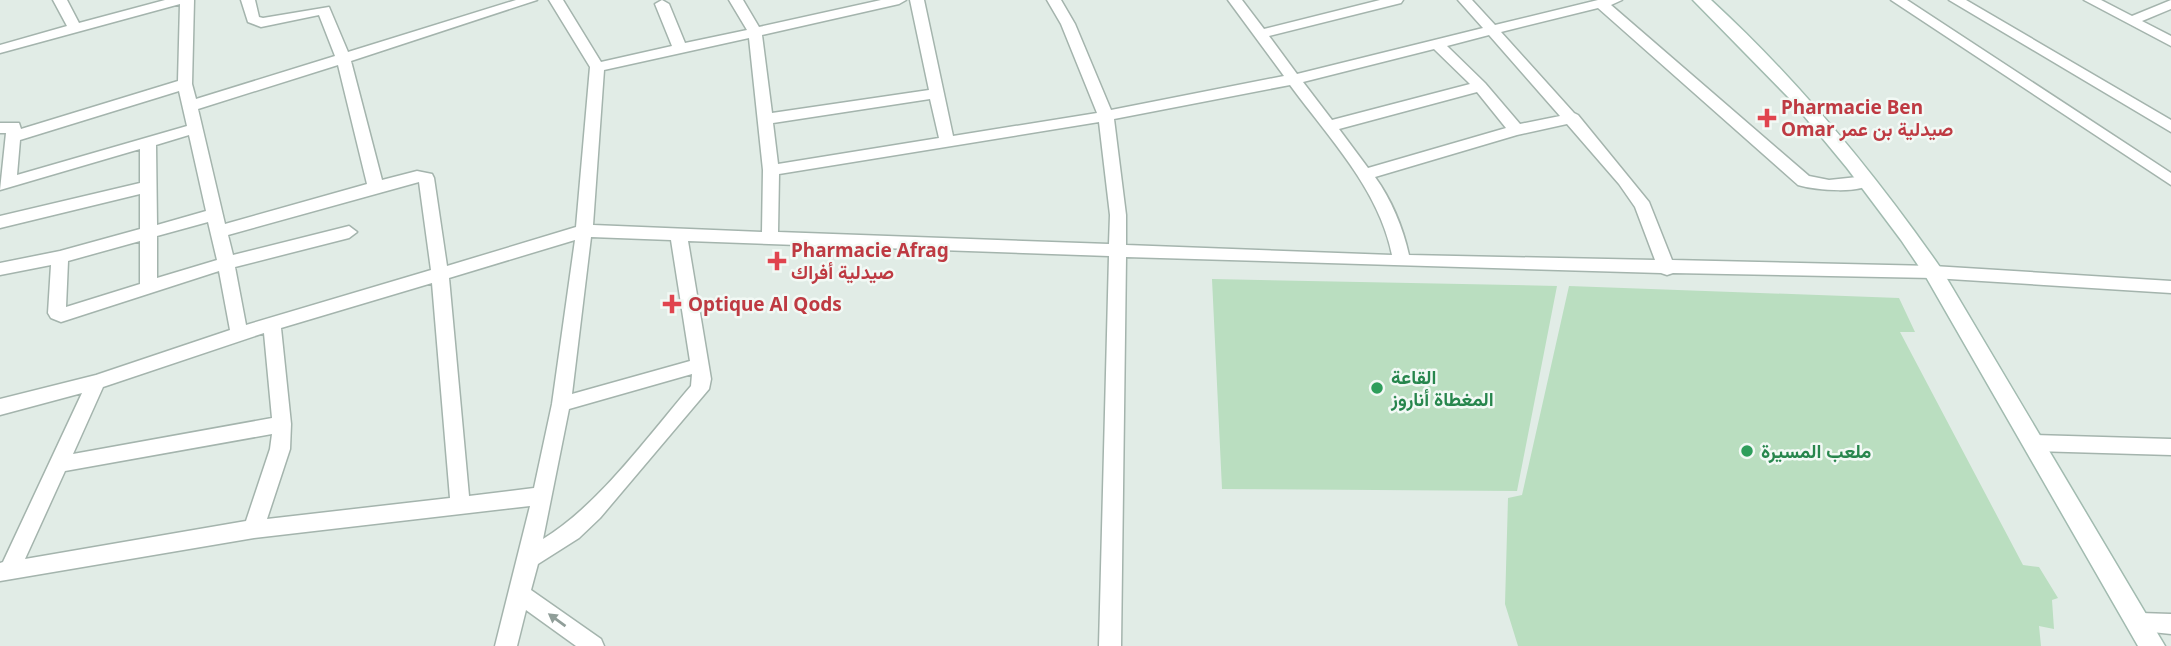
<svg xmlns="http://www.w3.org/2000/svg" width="2171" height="646" font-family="'Noto Sans',Vazirmatn,sans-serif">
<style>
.green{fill:#badec0}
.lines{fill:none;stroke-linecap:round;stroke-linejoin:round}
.street-casing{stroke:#a4b4ad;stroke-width:3}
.secondary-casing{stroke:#a2bbb0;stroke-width:3}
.street{fill:#fff;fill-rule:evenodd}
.secondary{fill:#fff;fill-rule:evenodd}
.oneway{fill:#909e99}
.health-dot{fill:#e0444e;stroke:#f2f9f5;stroke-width:2.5}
.leisure-dot{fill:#2e9e5b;stroke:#f2f9f5;stroke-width:2.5}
.labels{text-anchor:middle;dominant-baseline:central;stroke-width:5;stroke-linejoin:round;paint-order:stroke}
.health-label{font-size:19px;font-weight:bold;fill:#be3a42;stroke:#f2f9f5;text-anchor:start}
.leisure-label{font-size:19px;font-weight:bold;fill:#27864d;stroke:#f2f9f5;text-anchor:start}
</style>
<rect width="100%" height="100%" fill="#e1ece6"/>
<!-- green -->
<path class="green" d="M 1212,279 L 1557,286 L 1517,491 L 1222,489 Z
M 1569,286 L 1899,298 L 1915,332 L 1900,332 L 2023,565 L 2039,567 L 2058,598 L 2052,600 L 2054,629 L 2039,626 L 2041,646 L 1518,646 L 1505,604 L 1508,498 L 1522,495 Z"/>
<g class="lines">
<!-- street casing -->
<g class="street-casing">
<path id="street" d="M 53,0 L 67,0 L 79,23 L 165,0 L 194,0 L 192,84 L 196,99 L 335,56 L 319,15 L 261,27 L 248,22 L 241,0 L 255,0 L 259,17 L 263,18 L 329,7 L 348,52 L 516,0 L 537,0 L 351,61 L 382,180 L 417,171 L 432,174 L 434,178 L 447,266 L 576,227 L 590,67 L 549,0 L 563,0 L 601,62 L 672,46 L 655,4 L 662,0 L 669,4 L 685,43 L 747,30 L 729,0 L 743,0 L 759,27 L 881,0 L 906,0 L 899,4 L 762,35 L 772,113 L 929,90 L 910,0 L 924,0 L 953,136 L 1097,113 L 1061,24 L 1047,0 L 1061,0 L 1075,24 L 1111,110 L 1284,76 L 1228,0 L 1242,0 L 1264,29 L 1380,0 L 1403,0 L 1401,3 L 1269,36 L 1297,74 L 1483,28 L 1458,0 L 1472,0 L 1495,25 L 1598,0 L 1622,0 L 1611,5 L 1809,176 L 1829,180 L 1867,176 L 1875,181 C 1864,195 1815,190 1798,185 L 1598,8 L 1501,32 L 1574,113 L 1578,115 L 1649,202 L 1672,260 L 1933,266 L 2171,281 L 2171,293 L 1933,278 L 1673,273 L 1667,275 L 1661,273 L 1126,257 L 1121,646 L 1099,646 L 1109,256 L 688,241 L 711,379 L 709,389 L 600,518 L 579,538 L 538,564 L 531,590 L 601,639 L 604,646 L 576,646 L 526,610 L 517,646 L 495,646 L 530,506 L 254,538 L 0,581 L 0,563 L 3,562 L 82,393 L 0,415 L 0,399 L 96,375 L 230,330 L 219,271 L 61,322 L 51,318 L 48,313 L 51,265 L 0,275 L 0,263 L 60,251 L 140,229 L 140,194 L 0,228 L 0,216 L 140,183 L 140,149 L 0,190 L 6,133 L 0,133 L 0,123 L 19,123 L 21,129 L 178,81 L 180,4 L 0,53 L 0,45 L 67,26 ZM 1489,35 L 1560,116 L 1520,124 L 1485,83 L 1447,46 ZM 749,38 L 763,170 L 762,232 L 593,225 L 604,70 ZM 1434,49 L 1470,84 L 1332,120 L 1303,82 ZM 338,65 L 367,184 L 225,224 L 198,109 ZM 1290,85 C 1328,137 1379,189 1392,255 L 1126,245 L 1126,215 L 1114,119 ZM 179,91 L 187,126 L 17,175 L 20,140 ZM 1477,92 L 1506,128 L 1368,168 L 1339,129 ZM 930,99 L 939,138 L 778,164 L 773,123 ZM 1099,122 L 1110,215 L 1109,244 L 778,232 L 779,174 ZM 1567,124 L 1619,184 L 1635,207 L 1655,260 L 1409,255 C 1403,228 1391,199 1375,177 L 1517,135 ZM 189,135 L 206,211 L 157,225 L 156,145 ZM 419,182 L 431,270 L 246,325 L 235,267 L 349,238 L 357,232 L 349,226 L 233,255 L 228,235 ZM 208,222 L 217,260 L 157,278 L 157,236 ZM 591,237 L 671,240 L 690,361 L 572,394 ZM 575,240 L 552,404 L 534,488 L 469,496 L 449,278 ZM 140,241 L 140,284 L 66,307 L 68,261 ZM 432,283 L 450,498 L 267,519 L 290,449 L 291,424 L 281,328 ZM 264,333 L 272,418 L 73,454 L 103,387 ZM 692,374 L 691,386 C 648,436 599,505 543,539 L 569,409 ZM 272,434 L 270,449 L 246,521 L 25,559 L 65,471 Z
M 1891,0 L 1907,0 L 2171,173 L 2171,185 Z
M 1949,0 L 1966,0 L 2171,120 L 2171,132 Z
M 2084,0 L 2101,0 L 2132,16 L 2171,0 L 2171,9 L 2142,21 L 2171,36 L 2171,46 Z
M 2034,435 L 2171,439 L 2171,455 L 2034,451 L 2027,449 L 2025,443 L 2027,437 Z
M 2140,613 L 2171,614 L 2171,634 L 2133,630 L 2129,623 L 2133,616 Z"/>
</g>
<!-- secondary casing -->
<g class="secondary-casing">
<path id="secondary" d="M 1693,0 L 1711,0 C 1798,80 1872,170 1940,267 L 2165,646 L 2138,646 L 1926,277 L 1901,240 L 1847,168 L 1790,99 Z"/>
</g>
<!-- street -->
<use href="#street" class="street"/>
<!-- secondary -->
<use href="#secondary" class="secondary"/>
</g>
<!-- one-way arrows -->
<defs><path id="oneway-solid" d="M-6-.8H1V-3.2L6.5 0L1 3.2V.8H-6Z" transform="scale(1.75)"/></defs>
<use class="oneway" href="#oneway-solid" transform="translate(557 620) rotate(-144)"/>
<!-- markers -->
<g class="health-dot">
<path d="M1763.5 107.5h7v7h7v7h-7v7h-7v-7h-7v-7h7z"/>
<path d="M773.5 250.5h7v7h7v7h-7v7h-7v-7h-7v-7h7z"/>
<path d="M668.5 293.5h7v7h7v7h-7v7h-7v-7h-7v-7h7z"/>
</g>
<g class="leisure-dot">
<circle cx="1377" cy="388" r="7"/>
<circle cx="1747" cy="451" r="7"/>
</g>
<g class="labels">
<!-- health labels -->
<g class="health-label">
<text x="1781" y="107">Pharmacie Ben<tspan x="1781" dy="22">Omar صيدلية بن عمر</tspan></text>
<text x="791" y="250">Pharmacie Afrag<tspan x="791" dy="22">صيدلية أفراك</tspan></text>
<text x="688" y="304">Optique Al Qods</text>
</g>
<!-- leisure labels -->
<g class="leisure-label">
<text x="1391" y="377">القاعة<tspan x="1391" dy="22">المغطاة أناروز</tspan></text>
<text x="1761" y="451">ملعب المسيرة</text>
</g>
</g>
</svg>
